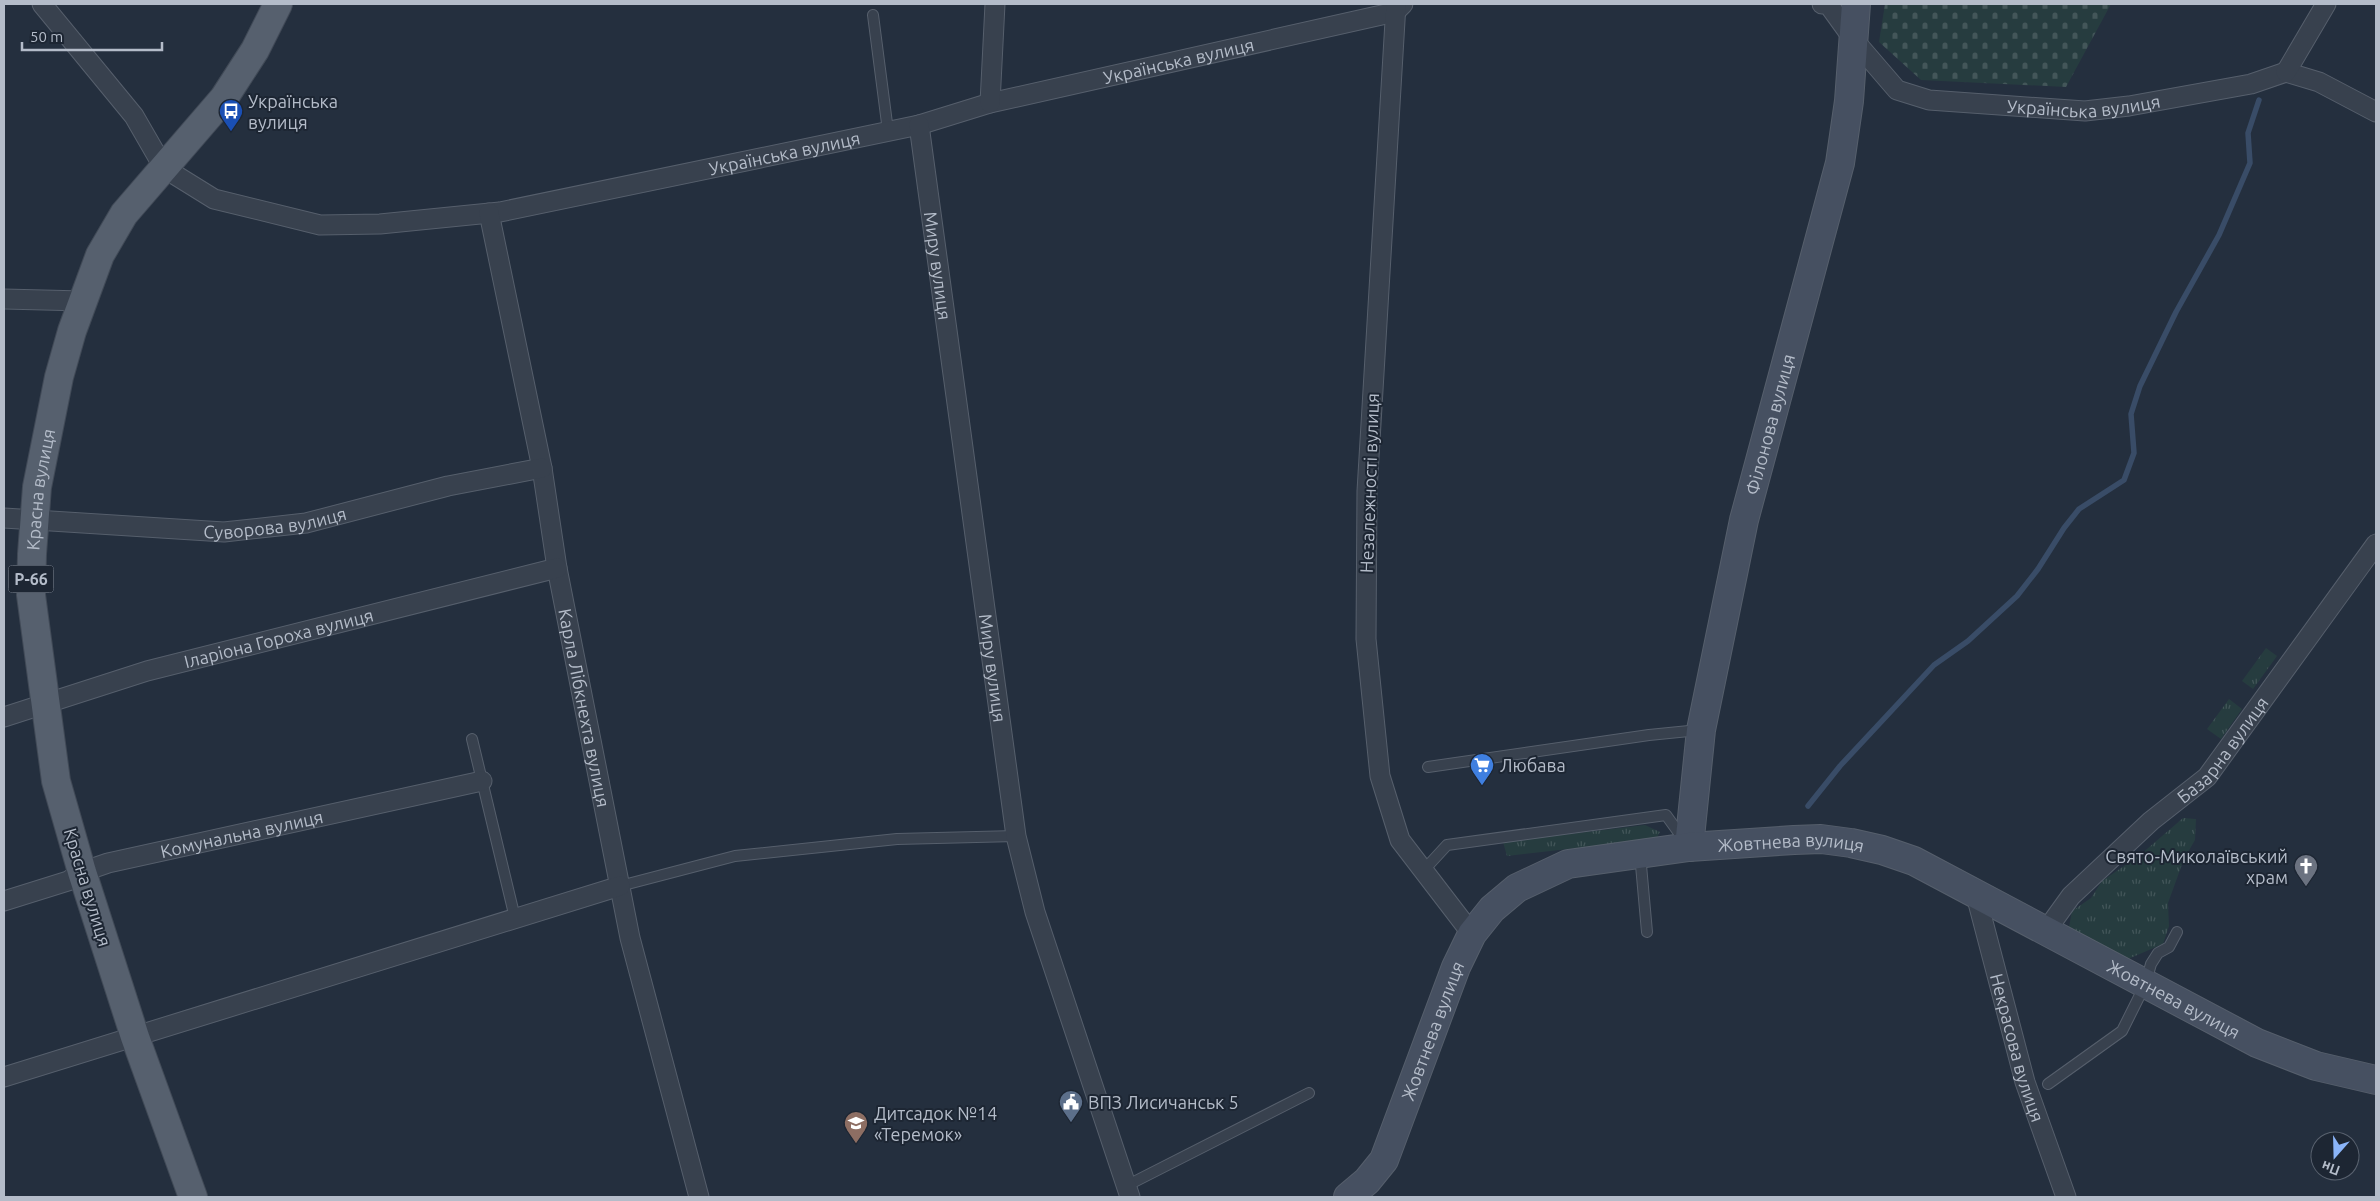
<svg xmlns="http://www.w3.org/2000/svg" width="2380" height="1201" font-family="Ubuntu,sans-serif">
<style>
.grass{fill:url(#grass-tufts)}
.cemetery{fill:url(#cemetery-stones)}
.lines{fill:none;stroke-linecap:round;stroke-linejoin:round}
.stream{stroke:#394c67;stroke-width:5.5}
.lane-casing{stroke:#565f6c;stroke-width:12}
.street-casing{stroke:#565f6c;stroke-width:21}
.secondary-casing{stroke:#565f6c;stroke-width:30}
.primary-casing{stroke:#414a57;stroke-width:30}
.lane{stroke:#38414e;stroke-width:10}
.street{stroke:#38414e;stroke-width:19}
.secondary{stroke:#465061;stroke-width:28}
.primary{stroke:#56606e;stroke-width:28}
.labels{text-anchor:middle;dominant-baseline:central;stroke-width:4;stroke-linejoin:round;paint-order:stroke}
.shield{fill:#1d2633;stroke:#878f9c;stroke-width:1}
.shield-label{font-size:16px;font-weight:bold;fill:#b4bcc9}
.street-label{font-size:18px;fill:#b4bcc9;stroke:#1d2633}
.poi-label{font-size:18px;fill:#b4bcc9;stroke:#1d2633;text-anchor:start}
</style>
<defs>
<pattern id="grass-tufts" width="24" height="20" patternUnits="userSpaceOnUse" patternTransform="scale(1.25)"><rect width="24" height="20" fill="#263c3f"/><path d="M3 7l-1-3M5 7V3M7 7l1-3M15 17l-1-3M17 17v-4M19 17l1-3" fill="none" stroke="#435659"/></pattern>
<pattern id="cemetery-stones" width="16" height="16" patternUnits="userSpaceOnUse" patternTransform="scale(1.25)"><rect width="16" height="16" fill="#263c3f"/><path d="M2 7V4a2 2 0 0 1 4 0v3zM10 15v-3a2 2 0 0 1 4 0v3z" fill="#435659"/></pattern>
</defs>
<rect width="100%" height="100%" fill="#242f3e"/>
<!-- grass -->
<path class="grass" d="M 2266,648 L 2277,656 L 2253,689 L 2242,681 Z
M 2229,699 L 2242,709 L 2221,739 L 2207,729 Z
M 2183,818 L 2196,819 L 2195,840 L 2184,859 L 2168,903 L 2169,926 L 2163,944 L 2128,959 L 2084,940 L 2069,927 L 2072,911 L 2091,898 L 2102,881 L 2140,855 Z
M 1645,825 L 1660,832 L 1656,839 L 1507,856 L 1503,842 Z"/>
<!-- cemetery -->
<path class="cemetery" d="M 1885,4 L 2111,4 L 2066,87 L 1921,80 L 1879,42 Z"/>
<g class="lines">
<!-- stream -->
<path class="stream" d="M 1808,806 L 1840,766 L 1934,665 L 1968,641 L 2017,596 L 2038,569 L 2064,528 L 2079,509 L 2124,480 L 2134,453 L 2131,414 L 2140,386 L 2176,312 L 2219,235 L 2250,163 L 2248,133 L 2259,100"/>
<!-- lane casing -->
<g class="lane-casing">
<path id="lane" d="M 873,15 L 888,131
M 472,739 L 515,918
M 1428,767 L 1649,735 L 1699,730
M 1640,854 L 1647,932
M 1424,870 L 1447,845 L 1666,815 L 1684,840
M 620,886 L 735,856 L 897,839 L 1016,836
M 2048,1084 L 2122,1031 L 2145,985 L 2151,964 L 2158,953 L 2169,947 L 2177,932
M 1126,1186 L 1309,1093"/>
</g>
<!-- street casing -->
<g class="street-casing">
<g id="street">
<path id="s1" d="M 42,4 L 134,116 L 164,168 L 214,199 L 320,225 L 380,224 L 500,212 L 919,125 L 990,103 L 1395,12 L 1403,4"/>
<path d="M 1396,4 L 1367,491 L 1366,639 L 1380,776 L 1400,840 L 1472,934"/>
<path id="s2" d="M 1822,4 L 1828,4 L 1854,40 L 1897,90 L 1929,100 L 2085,111 L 2129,106 L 2251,84 L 2286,72 L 2319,82 L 2376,112"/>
<path d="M 2286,72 L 2326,4"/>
<path d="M 990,103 L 995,4"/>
<path id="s3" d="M 919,125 L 1016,836 L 1035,912 L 1130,1197"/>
<path id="s4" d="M 489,213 L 542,468 L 557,568 L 630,938 L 699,1197"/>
<path d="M 4,299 L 83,301"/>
<path id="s5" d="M 4,518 L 224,532 L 306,523 L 448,486 L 542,468"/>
<path id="s6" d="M 4,717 L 147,671 L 557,568"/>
<path id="s7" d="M 1976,895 L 2025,1082 L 2066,1197"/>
<path id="s8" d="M 4,901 L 68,881 L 82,872 L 108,863 L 482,781"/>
<path id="s9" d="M 2045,932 L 2071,896 L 2151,821 L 2207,777 L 2376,544"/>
<path d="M 4,1077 L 620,886"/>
</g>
</g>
<!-- secondary casing -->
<g class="secondary-casing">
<g id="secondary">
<path id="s10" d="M 1689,847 L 1701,730 L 1744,520 L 1840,163 L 1849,101 L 1856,4"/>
<path id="s11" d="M 1348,1197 L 1367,1181 L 1384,1160 L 1456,967 L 1472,934 L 1492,909 L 1517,888 L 1568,864 L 1689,847 L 1794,840 L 1821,839 L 1851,843 L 1882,850 L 1914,861 L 2257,1043 L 2316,1066 L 2376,1080"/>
</g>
</g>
<!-- primary casing -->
<g class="primary-casing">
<g id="primary">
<path id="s12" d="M 193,1197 L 135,1037 L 82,872 L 56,781 L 31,595 L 32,554 L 37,487 L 59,377 L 72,331 L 100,255 L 124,214 L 224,98 L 255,50 L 278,4"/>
</g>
</g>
<!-- lane -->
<use href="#lane" class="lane"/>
<!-- street -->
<use href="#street" class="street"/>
<!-- secondary -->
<use href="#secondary" class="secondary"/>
<!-- primary -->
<use href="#primary" class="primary"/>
</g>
<!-- icons -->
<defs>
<g id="bus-pin" transform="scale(1.25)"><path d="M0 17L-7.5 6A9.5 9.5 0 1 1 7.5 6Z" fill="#1a4fb4" stroke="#1d2633"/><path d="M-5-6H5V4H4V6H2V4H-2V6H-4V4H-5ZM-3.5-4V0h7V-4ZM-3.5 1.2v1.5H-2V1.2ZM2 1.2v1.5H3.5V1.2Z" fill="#fff"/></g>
<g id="supermarket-pin" transform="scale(1.25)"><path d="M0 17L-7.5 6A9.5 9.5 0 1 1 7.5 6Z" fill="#3f7fe0" stroke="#1d2633"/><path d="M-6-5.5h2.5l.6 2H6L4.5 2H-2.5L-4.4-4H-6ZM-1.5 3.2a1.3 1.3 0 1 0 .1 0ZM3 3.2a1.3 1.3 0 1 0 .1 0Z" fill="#fff"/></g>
<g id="church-pin" transform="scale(1.25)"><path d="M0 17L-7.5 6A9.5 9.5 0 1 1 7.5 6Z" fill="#6b7280" stroke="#1d2633"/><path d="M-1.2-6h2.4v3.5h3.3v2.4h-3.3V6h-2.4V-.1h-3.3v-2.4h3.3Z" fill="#fff"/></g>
<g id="civic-pin" transform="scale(1.25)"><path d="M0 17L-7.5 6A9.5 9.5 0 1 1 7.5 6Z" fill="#5c6f8a" stroke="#1d2633"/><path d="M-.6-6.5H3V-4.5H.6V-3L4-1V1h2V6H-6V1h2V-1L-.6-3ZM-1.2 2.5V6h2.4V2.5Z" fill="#fff"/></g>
<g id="school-pin" transform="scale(1.25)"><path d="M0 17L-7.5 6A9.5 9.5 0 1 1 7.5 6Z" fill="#8d6e63" stroke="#1d2633"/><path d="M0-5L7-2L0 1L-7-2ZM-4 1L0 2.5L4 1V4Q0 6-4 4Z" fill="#fff"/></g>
</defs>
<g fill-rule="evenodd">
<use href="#bus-pin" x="231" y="111"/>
<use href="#supermarket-pin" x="1482" y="765"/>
<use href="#church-pin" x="2306" y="866"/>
<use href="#civic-pin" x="1071" y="1102"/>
<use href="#school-pin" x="856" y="1123"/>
</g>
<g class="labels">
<!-- shield labels -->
<rect class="shield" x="8.5" y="565.5" width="45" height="27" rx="4"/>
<g class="shield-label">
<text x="31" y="579">Р-66</text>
</g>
<!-- street labels -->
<g class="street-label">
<text stroke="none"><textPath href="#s1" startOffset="1249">Українська вулиця</textPath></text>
<text stroke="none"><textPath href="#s2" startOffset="305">Українська вулиця</textPath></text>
<text stroke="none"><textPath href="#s1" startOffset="844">Українська вулиця</textPath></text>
<text stroke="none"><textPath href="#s3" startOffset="142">Миру вулиця</textPath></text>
<text stroke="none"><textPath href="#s10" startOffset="431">Філонова вулиця</textPath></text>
<text transform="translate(1369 483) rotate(-88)">Незалежності вулиця</text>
<text stroke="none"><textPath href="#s12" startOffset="732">Красна вулиця</textPath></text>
<text stroke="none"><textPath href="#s5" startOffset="272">Суворова вулиця</textPath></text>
<text stroke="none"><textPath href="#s6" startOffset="286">Іларіона Гороха вулиця</textPath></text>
<text stroke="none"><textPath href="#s3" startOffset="548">Миру вулиця</textPath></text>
<text stroke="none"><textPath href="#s4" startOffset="504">Карла Лібкнехта вулиця</textPath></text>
<text stroke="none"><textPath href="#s9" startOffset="256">Базарна вулиця</textPath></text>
<text stroke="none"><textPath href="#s8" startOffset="248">Комунальна вулиця</textPath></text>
<text stroke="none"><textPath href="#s11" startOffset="640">Жовтнева вулиця</textPath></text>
<text transform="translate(88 887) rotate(73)">Красна вулиця</text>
<text stroke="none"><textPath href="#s11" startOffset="1060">Жовтнева вулиця</textPath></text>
<text stroke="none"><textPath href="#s11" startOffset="190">Жовтнева вулиця</textPath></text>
<text stroke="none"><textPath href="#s7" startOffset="158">Некрасова вулиця</textPath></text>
</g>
<!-- poi labels -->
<g class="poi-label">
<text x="248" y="101">Українська<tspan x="248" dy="21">вулиця</tspan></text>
<text x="1500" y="765">Любава</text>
<text x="2288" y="856" text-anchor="end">Свято-Миколаївський<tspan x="2288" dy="21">храм</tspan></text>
<text x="1088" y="1102">ВПЗ Лисичанськ 5</text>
<text x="874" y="1113">Дитсадок №14<tspan x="874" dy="21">«Теремок»</tspan></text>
</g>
</g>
<!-- border -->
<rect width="2380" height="1201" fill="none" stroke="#b4bcc9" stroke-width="10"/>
<!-- north arrow -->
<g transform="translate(2335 1156) rotate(200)"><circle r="24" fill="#1d2633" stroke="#59626f"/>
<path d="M0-4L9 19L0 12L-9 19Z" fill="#8ab4f8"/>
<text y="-8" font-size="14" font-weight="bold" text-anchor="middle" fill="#b4bcc9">Пн</text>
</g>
<!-- scale -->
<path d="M22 42v8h140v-8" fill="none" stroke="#b4bcc9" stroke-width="2.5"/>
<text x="30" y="42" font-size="15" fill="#b4bcc9" stroke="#1d2633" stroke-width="4" paint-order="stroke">50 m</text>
</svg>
